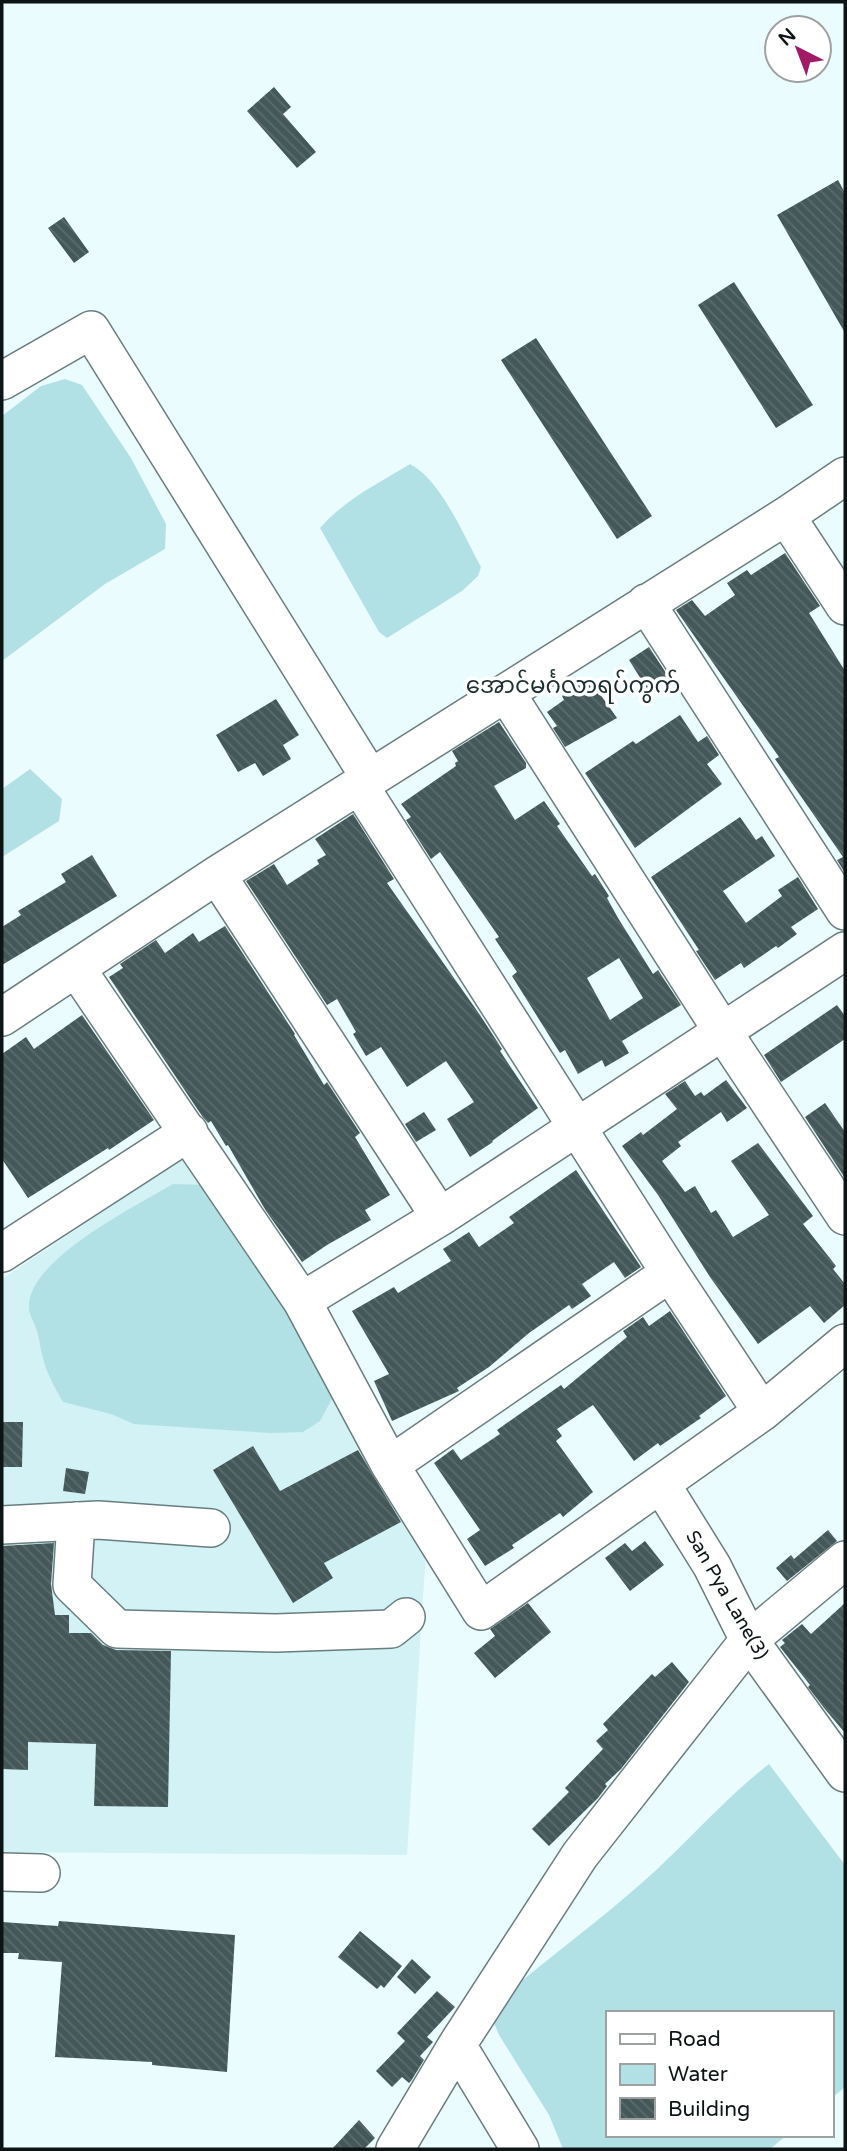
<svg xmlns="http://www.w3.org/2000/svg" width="847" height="2151" font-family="'Varela Round','Noto Sans Myanmar',sans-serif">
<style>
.built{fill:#d2f2f5}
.water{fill:#b2e1e5}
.building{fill:url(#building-back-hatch);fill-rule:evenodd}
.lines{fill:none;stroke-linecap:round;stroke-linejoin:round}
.minor-casing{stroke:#697d7f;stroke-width:40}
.minor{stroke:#fff;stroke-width:37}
.labels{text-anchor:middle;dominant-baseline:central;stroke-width:7;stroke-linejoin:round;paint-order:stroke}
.street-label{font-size:19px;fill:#0d1415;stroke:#fff}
.quarter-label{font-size:23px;fill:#1d2e30;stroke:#fff}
</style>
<defs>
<pattern id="building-back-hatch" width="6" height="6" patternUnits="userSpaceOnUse" patternTransform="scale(1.75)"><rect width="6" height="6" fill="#455859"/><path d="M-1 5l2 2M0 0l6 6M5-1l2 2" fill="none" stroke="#5c6b6c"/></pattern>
</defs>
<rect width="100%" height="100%" fill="#eafcfe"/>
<!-- built -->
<path class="built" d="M 192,1152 L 427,1534 L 407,1855 L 2,1852 L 2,1279 Z"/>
<!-- water -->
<path class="water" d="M 65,379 L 82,385 L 131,458 L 166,524 L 165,549 L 105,584 L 2,661 L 2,416 L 41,386 Z
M 410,464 C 441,480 464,536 481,567 L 478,576 L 462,591 L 387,638 L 379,632 L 320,528 C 344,500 379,483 410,464 Z
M 30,769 L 62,799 L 59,821 L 2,857 L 2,789 Z
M 173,1184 L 204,1185 L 323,1363 L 333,1397 L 320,1421 L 303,1432 L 271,1433 L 134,1424 L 111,1414 L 63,1402 C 55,1388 47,1374 43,1358 C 40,1349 40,1340 37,1331 C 35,1323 28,1314 29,1306 C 29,1259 136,1206 173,1184 Z
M 769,1764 L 845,1865 L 845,2087 L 831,2099 L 831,2013 L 607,2013 L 607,2135 L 787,2135 L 770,2149 L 563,2149 L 549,2115 L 499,2035 L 491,2016 L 500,1999 C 547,1959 598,1922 644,1881 C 687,1843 724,1799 769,1764 Z"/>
<!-- building -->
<path class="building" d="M 274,87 L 291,107 L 283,114 L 316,152 L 297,168 L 247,111 Z
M 838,180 L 845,193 L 845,333 L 777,215 Z
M 64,217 L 89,252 L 74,263 L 48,228 Z
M 734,282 L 813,405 L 776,428 L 698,305 Z
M 536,338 L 652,516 L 617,539 L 501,360 Z
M 785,553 L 820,606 L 809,613 L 845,671 L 845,873 L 837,860 L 843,857 L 775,759 L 779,757 L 676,610 L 692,600 L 705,616 L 735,595 L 727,583 L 747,570 L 751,575 Z
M 649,647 L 670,679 L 649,692 L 629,660 Z
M 588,677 L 617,718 L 565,747 L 553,728 L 557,726 L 547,712 L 564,700 L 562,696 Z
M 276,699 L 299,735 L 283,745 L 291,759 L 263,776 L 255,763 L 238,772 L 216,735 Z
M 680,715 L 698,742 L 707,736 L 719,755 L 707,764 L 722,784 L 635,848 L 585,773 L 633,741 L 636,744 Z
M 499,722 L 526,763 L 526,768 L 494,786 L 515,820 L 544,801 L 560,824 L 557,826 L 592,876 L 595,874 L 609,896 L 607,898 L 618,918 L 653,974 L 658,970 L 681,1005 L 622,1041 L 629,1053 L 605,1067 L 602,1060 L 578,1074 L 565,1050 L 560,1053 L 512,976 L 517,972 L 495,939 L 499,937 L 440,852 L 431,859 L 406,820 L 411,817 L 401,804 L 456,766 L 455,763 L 458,761 L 452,751 ZM 619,958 L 643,998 L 610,1020 L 587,978 Z
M 353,814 L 394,879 L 387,883 L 480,1015 L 502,1049 L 500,1051 L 538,1108 L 492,1141 L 493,1142 L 470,1157 L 447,1119 L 474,1102 L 446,1061 L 407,1087 L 381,1047 L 366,1056 L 353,1034 L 356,1032 L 337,999 L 327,1005 L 246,881 L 274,864 L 287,885 L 319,864 L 317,860 L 326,855 L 315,839 Z
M 740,817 L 756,840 L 762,836 L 775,856 L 723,891 L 746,923 L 782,896 L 778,890 L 798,877 L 818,909 L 791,927 L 797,934 L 778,948 L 776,946 L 744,968 L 741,963 L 715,980 L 696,951 L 699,950 L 651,877 Z
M 92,855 L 117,896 L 2,965 L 2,927 L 21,915 L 18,911 L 66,882 L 61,874 Z
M 225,926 L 295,1034 L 294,1035 L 324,1085 L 327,1082 L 360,1133 L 355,1137 L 390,1195 L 365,1210 L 371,1220 L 327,1245 L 302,1262 L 266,1211 L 228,1145 L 226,1146 L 211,1121 L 208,1123 L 202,1116 L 109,977 L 123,968 L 120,964 L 156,940 L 165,953 L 193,933 L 199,942 Z
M 837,1005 L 845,1016 L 845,1039 L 781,1082 L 764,1055 Z
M 82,1015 L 154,1120 L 109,1150 L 108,1148 L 28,1198 L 2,1159 L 2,1054 L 26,1037 L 34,1049 Z
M 726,1080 L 747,1108 L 727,1122 L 721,1112 L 678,1142 L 681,1146 L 662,1161 L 685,1192 L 695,1186 L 711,1213 L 716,1210 L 733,1237 L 769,1215 L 731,1161 L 758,1143 L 813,1216 L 803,1224 L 836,1266 L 833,1269 L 845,1284 L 845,1305 L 824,1323 L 810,1306 L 758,1344 L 710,1277 L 658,1195 L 622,1146 L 641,1132 L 643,1135 L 677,1109 L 665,1094 L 685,1081 L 695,1096 L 701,1092 L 704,1096 Z
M 825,1103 L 845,1132 L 845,1178 L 805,1117 Z
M 424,1112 L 436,1130 L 416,1142 L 405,1124 Z
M 576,1170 L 641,1267 L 625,1278 L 614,1262 L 582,1284 L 591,1296 L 572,1309 L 569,1305 L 529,1333 L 489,1367 L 457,1388 L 459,1391 L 392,1421 L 374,1381 L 389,1374 L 352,1311 L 394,1287 L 398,1293 L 451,1261 L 443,1249 L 469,1232 L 479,1247 L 514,1223 L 509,1217 Z
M 670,1311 L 726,1396 L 699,1416 L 701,1418 L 660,1446 L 658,1443 L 634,1461 L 593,1405 L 557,1429 L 562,1436 L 556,1441 L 593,1492 L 563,1517 L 560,1513 L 512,1545 L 514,1548 L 485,1566 L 467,1539 L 480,1530 L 434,1463 L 453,1449 L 461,1460 L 500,1434 L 497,1430 L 561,1385 L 564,1389 L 627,1337 L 623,1331 L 643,1317 L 649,1326 Z
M 2,1422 L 23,1422 L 22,1467 L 2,1467 Z
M 253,1446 L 280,1491 L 358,1450 L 401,1522 L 324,1563 L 333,1578 L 293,1603 L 213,1470 Z
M 66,1468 L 89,1472 L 85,1494 L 63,1491 Z
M 828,1530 L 837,1541 L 787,1581 L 776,1568 L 791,1555 L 794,1559 Z
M 645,1541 L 664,1565 L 630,1591 L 605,1558 L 625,1543 L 632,1551 Z
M 54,1543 L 51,1584 L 55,1615 L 69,1615 L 69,1633 L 91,1633 L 103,1645 L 116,1650 L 171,1651 L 168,1807 L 94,1806 L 96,1744 L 28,1742 L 28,1770 L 2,1769 L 2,1546 Z
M 528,1603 L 551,1632 L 495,1678 L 474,1653 L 495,1636 L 490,1629 Z
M 845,1603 L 845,1733 L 824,1708 L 808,1687 L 810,1685 L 780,1647 L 785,1643 L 782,1640 L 802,1624 L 811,1634 Z
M 672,1662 L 689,1682 L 621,1769 L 605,1784 L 607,1786 L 598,1798 L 549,1846 L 532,1829 L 569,1792 L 565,1788 L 603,1749 L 596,1741 L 608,1730 L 603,1724 L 652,1674 L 655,1677 Z
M 59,1921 L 235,1935 L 227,2072 L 152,2065 L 152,2062 L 55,2057 L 62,1962 L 18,1959 L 19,1953 L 2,1953 L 2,1922 L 58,1926 Z
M 360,1931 L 402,1966 L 384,1988 L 381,1985 L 377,1989 L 338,1957 Z
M 412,1959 L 431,1977 L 415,1994 L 397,1977 Z
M 437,1991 L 455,2007 L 427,2037 L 433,2042 L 420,2056 L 424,2060 L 411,2081 L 409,2083 L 402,2077 L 392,2087 L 376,2071 L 405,2041 L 397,2033 Z
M 359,2120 L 375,2138 L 364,2149 L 332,2149 Z"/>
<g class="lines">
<!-- minor casing -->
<g class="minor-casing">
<path id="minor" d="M 2,381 L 91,330 L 370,778
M 786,516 L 845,606
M 646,603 L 845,911
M 506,693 L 723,1032 L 845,1216
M 359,785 L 670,1273 L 762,1412
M 217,875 L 440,1217
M 76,968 L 302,1301 L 390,1465 L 481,1611 L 762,1412 L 845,1343
M 2,1017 L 217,875 L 786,516 L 845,476
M 2,1253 L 189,1132
M 302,1301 L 440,1217 L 845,951
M 390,1465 L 670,1273
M 661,1484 L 712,1566 L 749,1640 L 845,1773
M 76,1521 L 72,1585 L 117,1629 L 276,1633 L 391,1629 L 406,1617
M 2,1525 L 98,1520 L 211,1528
M 2,1872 L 41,1873
M 457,2045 L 520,2149
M 395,2149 L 457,2045 L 580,1855 L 749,1640 L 845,1560"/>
</g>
<!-- minor -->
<use href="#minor" class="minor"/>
</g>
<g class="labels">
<!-- street labels -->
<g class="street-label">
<text transform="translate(727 1595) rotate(60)">San Pya Lane(3)</text>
</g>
<!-- quarter labels -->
<g class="quarter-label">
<text x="573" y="686">အောင်မင်္ဂလာရပ်ကွက်</text>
</g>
</g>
<!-- border -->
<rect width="847" height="2151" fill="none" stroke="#0d1415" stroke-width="7"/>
<!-- legend -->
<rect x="606" y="2011" width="228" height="126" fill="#ffffff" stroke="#9ea1a1" stroke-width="2"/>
<rect x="620" y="2034" width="35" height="10" fill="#ffffff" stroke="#9ea1a1" stroke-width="2"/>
<text x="668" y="2046" font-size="21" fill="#0d1415">Road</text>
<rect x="620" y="2064" width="35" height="21" fill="#b2e1e5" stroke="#9ea1a1" stroke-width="2"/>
<text x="668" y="2081" font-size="21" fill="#0d1415">Water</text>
<rect x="620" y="2098" width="35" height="21" fill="url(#building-back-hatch)" stroke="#9ea1a1" stroke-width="2"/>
<text x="668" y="2116" font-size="21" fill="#0d1415">Building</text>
<!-- north arrow -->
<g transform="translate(798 49) rotate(318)"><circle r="33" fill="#ffffff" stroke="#9ea1a1" stroke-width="2"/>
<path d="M0-5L12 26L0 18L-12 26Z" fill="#a11a66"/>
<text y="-10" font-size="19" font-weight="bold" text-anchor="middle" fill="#0d1415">N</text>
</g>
</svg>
